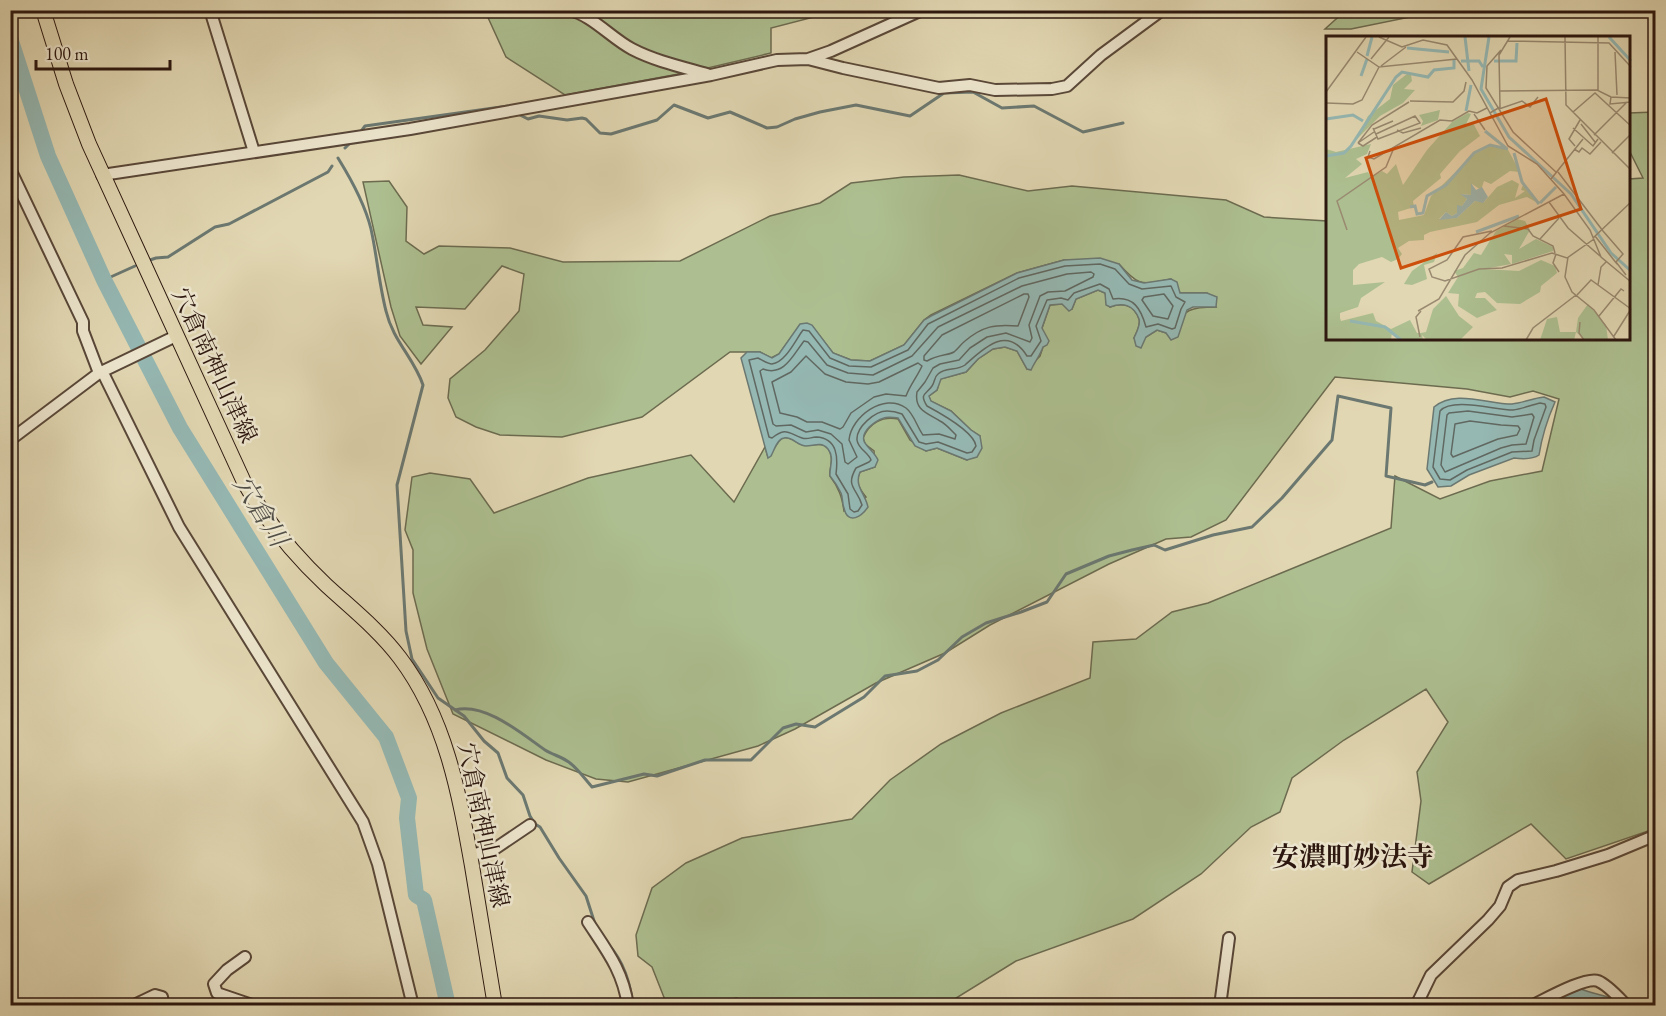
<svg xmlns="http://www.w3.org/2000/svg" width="1666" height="1016" font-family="'EB Garamond','Noto Serif JP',serif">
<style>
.green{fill:#adbf90;stroke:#6c6b50;stroke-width:1.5}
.water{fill:#95b8b3;stroke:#6b7871;stroke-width:1.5}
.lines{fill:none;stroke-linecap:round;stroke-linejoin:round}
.shore{stroke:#606861;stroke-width:1.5}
.stream{stroke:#6b7871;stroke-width:3}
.river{stroke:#95b8b3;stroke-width:16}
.minor-casing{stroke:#594738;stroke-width:14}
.major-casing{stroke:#2c170f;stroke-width:16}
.minor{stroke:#ece5cd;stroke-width:10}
.major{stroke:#e1d7b2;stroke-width:14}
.labels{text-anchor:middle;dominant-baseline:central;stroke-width:5;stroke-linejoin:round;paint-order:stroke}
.street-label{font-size:24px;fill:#2c170f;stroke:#ece5cd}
.water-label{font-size:26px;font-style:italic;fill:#514f48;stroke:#ece5cd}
.quarter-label{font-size:27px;font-weight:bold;fill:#2c170f;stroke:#ece5cd}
.inset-river{fill:none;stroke:#95b8b3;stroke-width:3}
.inset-road{fill:none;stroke:#998a71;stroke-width:1.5}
.view{fill:#cc4f0c;fill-opacity:0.15;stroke:#cc4f0c;stroke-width:3}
.inset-edge{fill:none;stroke:#2c170f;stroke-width:3}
</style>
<rect width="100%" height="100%" fill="#e1d7b2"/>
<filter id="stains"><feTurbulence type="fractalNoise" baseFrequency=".00333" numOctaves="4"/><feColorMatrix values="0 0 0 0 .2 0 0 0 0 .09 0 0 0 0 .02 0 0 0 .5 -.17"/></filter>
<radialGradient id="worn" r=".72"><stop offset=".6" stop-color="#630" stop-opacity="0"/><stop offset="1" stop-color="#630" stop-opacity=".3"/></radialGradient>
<!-- green -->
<path class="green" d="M 485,11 L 837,11 L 771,28 L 771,53 L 695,71 L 565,95 L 506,57 Z
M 1345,11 L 1435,10 L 1435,12 L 1351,29 L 1325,29 Z
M 1655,112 L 1655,831 L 1651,830 L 1566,859 L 1531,824 L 1429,884 L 1412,872 L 1421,801 L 1417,772 L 1448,722 L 1426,689 L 1344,740 L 1292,778 L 1280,812 L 1251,827 L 1201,874 L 1133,919 L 1016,961 L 945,1005 L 746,1006 L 737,998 L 702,1005 L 667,1005 L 652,967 L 638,956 L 636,935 L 652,888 L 686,863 L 742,838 L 852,819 L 890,780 L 941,744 L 1001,713 L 1090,678 L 1093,642 L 1136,639 L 1172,612 L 1208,603 L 1391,528 L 1395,476 L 1440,499 L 1490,481 L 1542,471 L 1559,399 L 1533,391 L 1510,397 L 1467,389 L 1335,377 L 1226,520 L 1191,537 L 1166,539 L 1109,564 L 990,625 L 945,653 L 876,683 L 795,729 L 758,746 L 628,782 L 596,779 L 546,760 L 453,714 L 427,649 L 413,593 L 413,550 L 405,530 L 412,477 L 430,473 L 470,479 L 494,513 L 588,478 L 691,455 L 734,502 L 765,447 L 768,457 C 772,453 778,440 782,438 C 791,435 797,445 805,445 C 814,446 825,440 830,452 C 834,461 829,468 830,476 C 839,488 842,497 844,511 L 866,497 C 859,488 855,483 860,472 L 875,467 L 874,451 L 865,444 L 863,438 C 869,423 882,416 898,419 L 910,440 L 926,451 L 937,448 L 967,460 L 980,436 L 971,430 L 951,411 L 930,401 L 929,396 L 937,390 L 940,379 L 966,372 L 978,359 L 993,349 L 1005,347 L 1017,351 L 1027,369 L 1040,356 L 1043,347 L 1042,328 L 1050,305 L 1062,304 L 1072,309 L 1076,299 L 1098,290 L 1105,293 L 1110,307 C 1123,302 1134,305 1139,319 C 1141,325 1136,333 1134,338 L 1146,337 L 1157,330 L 1166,333 C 1186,311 1185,307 1216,307 L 1207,293 L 1180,293 L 1171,279 C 1142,284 1140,288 1119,264 L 1064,260 L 1017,273 L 931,315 L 924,320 L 904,345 L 870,361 L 851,360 L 833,353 L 812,326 L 800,325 L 779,354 L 771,358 L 760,352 L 730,352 L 642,417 L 562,437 L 500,435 L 476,427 L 456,417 L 448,398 L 450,379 L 485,350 L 519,311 L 524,274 L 502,266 L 465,309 L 416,307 L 423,325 L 452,327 L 421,364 L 400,336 L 391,307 L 363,182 L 389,181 L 407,207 L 406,241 L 424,254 L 439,246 L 510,248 L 563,262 L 680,261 L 770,216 L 820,203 L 851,183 L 904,177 L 959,175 L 1028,191 L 1072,186 L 1226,200 L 1264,217 L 1327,221 L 1327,339 L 1628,339 L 1629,179 L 1643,178 L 1629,150 L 1629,113 Z"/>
<!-- water -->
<path class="water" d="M 1100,258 L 1119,264 L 1132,280 L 1144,283 L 1171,279 L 1177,282 L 1180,293 L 1207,293 L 1217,297 L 1216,307 L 1193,307 L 1187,310 L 1178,337 L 1171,340 L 1166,333 L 1157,330 L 1146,337 L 1141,348 L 1136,346 L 1134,338 C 1136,333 1141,325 1139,319 C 1134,305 1123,302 1110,307 L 1106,305 L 1105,293 L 1098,290 L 1076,299 L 1072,309 L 1069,311 L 1062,304 L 1050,305 L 1042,328 L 1049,341 L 1047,345 L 1043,347 C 1040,356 1035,361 1031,370 L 1027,369 L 1017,351 L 1005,347 L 993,349 L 978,359 L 966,372 L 941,379 L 937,390 L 929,396 L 931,401 L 951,411 L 971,430 L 980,436 L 982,448 L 977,457 L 967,460 L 937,448 L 926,451 L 915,446 L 898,418 C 894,418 888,416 884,418 C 875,421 861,431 864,441 C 865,445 875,453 878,460 L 875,467 L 860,472 C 854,486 865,493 868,507 C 862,516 848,526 844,508 C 842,503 843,498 841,493 C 838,487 835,482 830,476 C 829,467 835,458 828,449 C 821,441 814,446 806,446 C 798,446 792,436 784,438 C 777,439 774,451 771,456 L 768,458 L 741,358 L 747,352 L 760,352 L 772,358 L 779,354 L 800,324 L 807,323 L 812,325 L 833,353 L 851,360 L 870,361 L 904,345 L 924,320 L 931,316 L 1017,273 L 1064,260 Z
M 1544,397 L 1555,402 C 1547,420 1542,436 1539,455 C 1532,460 1522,459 1514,458 L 1469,475 L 1451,486 L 1438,487 L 1427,469 L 1434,407 C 1455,389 1487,404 1512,404 C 1523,403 1533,398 1544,397 Z
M 1581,989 C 1597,996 1606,993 1621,1005 L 1545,1006 L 1567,993 Z"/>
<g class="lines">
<!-- shore -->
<path class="shore" d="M 1100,264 L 1115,269 L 1129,284 L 1142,289 L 1171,286 L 1176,297 L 1185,302 L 1181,309 L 1175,328 L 1172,329 L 1158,324 L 1146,327 C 1141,309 1134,296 1113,299 L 1109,289 L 1100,284 L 1074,293 L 1068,300 L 1061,298 L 1047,300 L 1036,326 L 1041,341 L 1031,356 L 1027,356 C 1007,324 983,349 965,365 C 957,371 945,367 938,374 C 934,377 935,382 932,386 C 926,395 919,393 927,406 C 940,413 974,432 976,446 L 972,452 L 967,453 L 938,442 L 926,444 L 919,442 L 902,414 C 897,412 892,411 887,411 C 875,411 856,427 857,440 C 858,449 868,452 871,460 L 869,462 L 856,468 C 845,487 857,488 862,505 L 858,511 L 854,512 L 850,509 L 848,494 L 836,474 C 838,458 838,438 816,437 C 811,437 808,440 802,438 C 788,433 786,427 772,438 L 769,437 L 749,360 L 758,358 C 762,360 768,364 772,364 C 786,362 796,339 803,330 L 809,331 L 830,358 L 849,366 L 871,367 L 908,350 L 928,324 L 934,321 L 1019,278 L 1065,266 Z
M 1091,272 L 1094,274 L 1093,277 L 1065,291 L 1048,292 L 1040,296 L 1029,325 L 1032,338 L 1030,342 L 1006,333 L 987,337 L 970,348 L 959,360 L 940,364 L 933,368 L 925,382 L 917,392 C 914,410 927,413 940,421 C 946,424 951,430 956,435 L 955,439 L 939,434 L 923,435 C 917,427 914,414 906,408 C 884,392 851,417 849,440 L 857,457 L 848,464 L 845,462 L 842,444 L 831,434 L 818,430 L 806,432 L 791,425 L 776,426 L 773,424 L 760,371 L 763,369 C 784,377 793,355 804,341 L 808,342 L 827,365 L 848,373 L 873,375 L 912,356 L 938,327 L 1022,286 L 1067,274 Z
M 1024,294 L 1028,294 L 1029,297 L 1018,326 C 995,324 983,326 965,341 C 961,344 958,349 954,352 C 949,355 937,355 927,361 L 924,360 L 924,356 L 942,335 Z
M 1164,294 L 1173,306 L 1168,319 L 1153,316 L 1142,300 L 1144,297 Z
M 806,356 L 825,374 L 846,382 L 868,384 L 879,382 L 918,363 L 922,366 C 917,377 910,385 906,396 L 886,394 L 874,397 L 851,413 L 843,427 L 840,429 L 822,422 L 807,422 L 797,417 L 780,413 L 772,382 L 791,372 Z
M 1540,403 L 1545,404 L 1546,407 L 1534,440 L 1532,451 L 1512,452 L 1467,470 L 1450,480 L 1440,479 L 1433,467 L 1440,411 C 1452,397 1495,410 1513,410 C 1522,409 1531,405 1540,403 Z
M 1468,411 L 1512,417 L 1532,414 L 1534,417 L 1526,444 L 1512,445 L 1501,448 L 1445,472 L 1441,465 L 1447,415 L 1449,413 Z
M 1470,421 L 1501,425 L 1518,426 L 1520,429 L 1517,435 L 1498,439 L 1453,457 L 1451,454 L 1455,424 Z"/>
<!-- stream -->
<path class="stream" d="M 518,114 L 528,119 L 539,116 L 567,120 L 582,118 L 586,119 L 600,133 L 611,134 L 657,120 L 674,105 L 708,118 L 730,112 L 767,128 L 777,127 L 795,119 L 820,112 L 856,105 L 910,116 L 944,93 L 973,92 L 1002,108 L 1034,106 L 1083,132 L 1123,123
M 362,130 L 365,126 L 508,106 L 510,107
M 345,148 L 351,142
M 338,158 C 351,179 365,204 371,229 C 377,256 379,284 386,311 C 393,341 414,358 423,385 L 397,485 L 406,631 L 412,659 L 438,698 L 464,716 L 484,741 L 498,753 L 507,778 L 523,795 L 530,816 L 535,824 L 540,827 L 559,858 L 586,896 L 595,924
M 150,260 L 156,258 L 168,257 L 215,227 L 229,224 L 328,172 L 332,166
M 104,280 L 135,266
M 455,710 C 485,702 522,734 545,750 C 553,755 563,757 570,763 C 578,769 585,779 592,787 L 644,774 L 657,776 L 705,760 L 751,760 L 783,728 L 796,724 L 815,727 L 864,697 L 885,676 L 917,671 L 938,660 L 962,637 L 986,623 L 1021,612 L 1047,602 L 1066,574 L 1109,556 L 1132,550 L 1154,545 L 1165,550 L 1213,535 L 1252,527 L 1282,498 L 1332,440 L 1338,396 L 1391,408 L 1386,476 L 1425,485 L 1432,482
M 608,944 C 624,962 630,982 633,1006"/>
<!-- river -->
<path class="river" d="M 10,38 L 48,156 L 104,280 L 180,428 L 326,663 L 386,737 L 409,798 L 407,818 L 416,895 L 424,900 L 448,1006"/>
<!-- minor casing -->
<g class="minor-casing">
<path id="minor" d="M 210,10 L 254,152
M 569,10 C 592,15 611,38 632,49 C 655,61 682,67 707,74
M 808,59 L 843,68 L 939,88 L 970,85 L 995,90 L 1052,89 L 1067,86 L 1101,55 L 1162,10
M 10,169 L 83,322 L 83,331 L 99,373
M 102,175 L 410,129 L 711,75 L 777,60 L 808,59 L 831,51 L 922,10
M 102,371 L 179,527 L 363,822 L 378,864 L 413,1006
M 10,440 L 99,373 L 176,336
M 470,855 L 493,850 L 530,825
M 588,922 C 607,951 623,971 628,1006
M 245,957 L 227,970 L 214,984 L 217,993 L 255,1006
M 132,1006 L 155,995 L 162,997 L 164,1006
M 1220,1006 L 1229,938
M 1416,1006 L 1431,975 L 1488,920 L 1500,906 L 1508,887 L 1518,880 L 1556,871 L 1608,855 L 1656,835
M 1531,1006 C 1544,1000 1586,976 1598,981 C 1608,985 1619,998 1627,1006"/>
</g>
<!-- major casing -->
<g class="major-casing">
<path id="major" d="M 43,10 L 66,84 L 89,144 L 244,482 C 266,521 293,554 326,585 C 351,608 379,630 400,658 C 446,719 459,793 472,866 C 480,913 487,959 495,1006"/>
</g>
<!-- minor -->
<use href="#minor" class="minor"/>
<!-- major -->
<use href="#major" class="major"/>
</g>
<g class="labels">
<!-- street labels -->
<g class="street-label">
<text transform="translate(215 365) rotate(65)">穴倉南神山津線</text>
<text transform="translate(484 825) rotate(78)">穴倉南神山津線</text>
</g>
<!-- water labels -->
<g class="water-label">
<text transform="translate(261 511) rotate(58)">穴倉川</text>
</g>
<!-- quarter labels -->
<g class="quarter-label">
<text x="1353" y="856">安濃町妙法寺</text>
</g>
</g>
<!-- overview -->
<g transform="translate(1326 36)">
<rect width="304" height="304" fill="#e1d7b2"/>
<path d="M 81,38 L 85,39 L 86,45 L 78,53 L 89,54 L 77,67 L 54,80 L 30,104 L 42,80 L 64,63 L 67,49 ZM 114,74 L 112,84 L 95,90 L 97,85 L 93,79 ZM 142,77 L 145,78 L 139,90 L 147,87 L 154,100 L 134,115 L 114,138 L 115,142 L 87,165 L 88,171 L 72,176 L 73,184 L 98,179 L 105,160 L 147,119 L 164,110 L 181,112 L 194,136 L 184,135 L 165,148 L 158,145 L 155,154 L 146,148 L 145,159 L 135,158 L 141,163 L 136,170 L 131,170 L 131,177 L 126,180 L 120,176 L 113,183 L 131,182 L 149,165 L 158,166 L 171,151 L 186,144 L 193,148 L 189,162 L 199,155 L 195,154 L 197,149 L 210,166 L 201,161 L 173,169 L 151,186 L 104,196 L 98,199 L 98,204 L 83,205 L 72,212 L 76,218 L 72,223 L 65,226 L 56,221 L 33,228 L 27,234 L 27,249 L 59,246 L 35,262 L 32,271 L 14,277 L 14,282 L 15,285 L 47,277 L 50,285 L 65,293 L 84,284 L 91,297 L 95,297 L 100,296 L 107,273 L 120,260 L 133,280 L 147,291 L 134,304 L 101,304 L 96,299 L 97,304 L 77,304 L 66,296 L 65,304 L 0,304 L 0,113 L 10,116 L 45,108 L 41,118 L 30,123 L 36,128 L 19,142 L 42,136 L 45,141 L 56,135 L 61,138 L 70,128 L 77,149 L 101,114 L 126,86 ZM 191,183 L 199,185 L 204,194 L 193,213 L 210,203 L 227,211 L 227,215 L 186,228 L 186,219 L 178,218 L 185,228 L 158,233 L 193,235 L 215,224 L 229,230 L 231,237 L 215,250 L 214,256 L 194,268 L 171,267 L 159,256 L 151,257 L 149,262 L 159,262 L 171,274 L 151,282 L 132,270 L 133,258 L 122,257 L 132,241 L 128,235 L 137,232 L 148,217 L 155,219 L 170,195 ZM 111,217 L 108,226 L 98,229 L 101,243 L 86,249 L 78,248 L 86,235 ZM 262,268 L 280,289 L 282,304 L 259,304 L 250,296 L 248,304 L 214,304 L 221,283 L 231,281 L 234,296 L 250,296 L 252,282 Z" fill="#adbf90"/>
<path d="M 145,147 L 150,154 L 156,151 L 162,161 L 157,167 L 149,165 L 131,182 L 113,184 L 120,176 L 126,180 L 131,177 L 131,169 L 136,170 L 141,163 L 134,158 L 145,159 Z" fill="#95b8b3"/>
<path class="inset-river" d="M 139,1 L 143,35M 163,1 L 155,53 L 183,101 L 245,158 L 285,217 L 305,235M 283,1 L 305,25M 81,12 L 123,16M 41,20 L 46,1M 135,25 L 153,25 L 157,31M 168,25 L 190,25 L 191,7M 35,40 L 41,23M 140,75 L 145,49M 0,83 L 27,79 L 37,85M 159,95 L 180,112M 188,117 L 196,146 L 213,168M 0,120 L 18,117 L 25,110 L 70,41 L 76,36 L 102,41 L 108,34 L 128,32 L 128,24M 214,167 L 230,151M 84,171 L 89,170 L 91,178 L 97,177 L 101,160 L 120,149 L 148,117 L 164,109 L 182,113M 150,196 L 193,180M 24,285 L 59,291 L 75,304"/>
<path class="inset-road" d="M 53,1 L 76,11 L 97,4 L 121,9 L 146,44 L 182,110 L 211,128 L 238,158 L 264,194 L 275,221 L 305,246M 239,1 L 240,69 L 305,134M 272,1 L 272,55M 182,5 L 283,7 L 305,31M 175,14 L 161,30 L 160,52 L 187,96 L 231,137M 31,16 L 53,31 L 131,23M 289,16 L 291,59M 45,23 L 63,1M 55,30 L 80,11M 174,55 L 271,54 L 285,61 L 305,62M 0,56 L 40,1M 285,61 L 284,68 L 305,66M 84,65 L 127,66 L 138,55 L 140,46M 0,67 L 27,68 L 36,64 L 53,31M 173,73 L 196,65 L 204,71 L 212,61M 247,76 L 269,57 L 305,90M 164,77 L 174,71 L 173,19 L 184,1M 148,78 L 159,94M 255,88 L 269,106M 47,92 L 52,103 L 94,87 L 89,80 L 50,98M 247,92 L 267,110 L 272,103M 48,93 L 67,85M 71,94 L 77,97 L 95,92M 268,99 L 301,66M 32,107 L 46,89 L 83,66M 32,107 L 37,110 L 51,101M 32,107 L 48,96M 249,110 L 243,103 L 254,84M 248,113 L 253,116 L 256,112 L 264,118 L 275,106M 44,115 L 42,121 L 48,123 L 114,84 L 126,85 L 143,75 L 151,77 L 161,72M 286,117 L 305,98M 232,136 L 277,195M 225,143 L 257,103M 223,166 L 242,192 L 274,220M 178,190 L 202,193 L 207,200 L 227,210 L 229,217M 21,194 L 11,165 L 60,131 L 67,114M 166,195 L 137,201 L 121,224 L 103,233 L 106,241 L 119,245 L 153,233 L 176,232 L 226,217 L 241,222 L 268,203M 277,195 L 297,218 L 290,226 L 300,239M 269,200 L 291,228M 267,202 L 305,166M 214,203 L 233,182M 230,218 L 227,227 L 233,236M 242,221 L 239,241 L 246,256 L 268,274 L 290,304M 272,249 L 275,231 L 280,226M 251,259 L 265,244 L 305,273M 92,275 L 113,263 L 139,219 L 164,197 L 238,158M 273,280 L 295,253 L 298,255M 254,286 L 253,297 L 258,304M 288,300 L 305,273M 94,301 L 90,281 L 95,275M 200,304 L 207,292 L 250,259"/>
<path class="view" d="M 220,63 L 255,173 L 75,232 L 40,122 Z"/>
<rect width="304" height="304" class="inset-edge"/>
</g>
<!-- margin -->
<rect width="1666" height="1016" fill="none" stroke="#e1d7b2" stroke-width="36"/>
<rect x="12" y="12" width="1642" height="992" fill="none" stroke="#2c170f" stroke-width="3"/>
<rect x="18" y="18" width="1630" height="980" fill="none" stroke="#2c170f" stroke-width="1.5"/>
<!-- scale -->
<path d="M36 60v9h134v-9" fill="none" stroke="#2c170f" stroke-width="3"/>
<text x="45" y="60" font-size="18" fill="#2c170f" stroke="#ece5cd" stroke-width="4.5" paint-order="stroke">100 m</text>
<rect width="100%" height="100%" filter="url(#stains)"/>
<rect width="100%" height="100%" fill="url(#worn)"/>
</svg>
